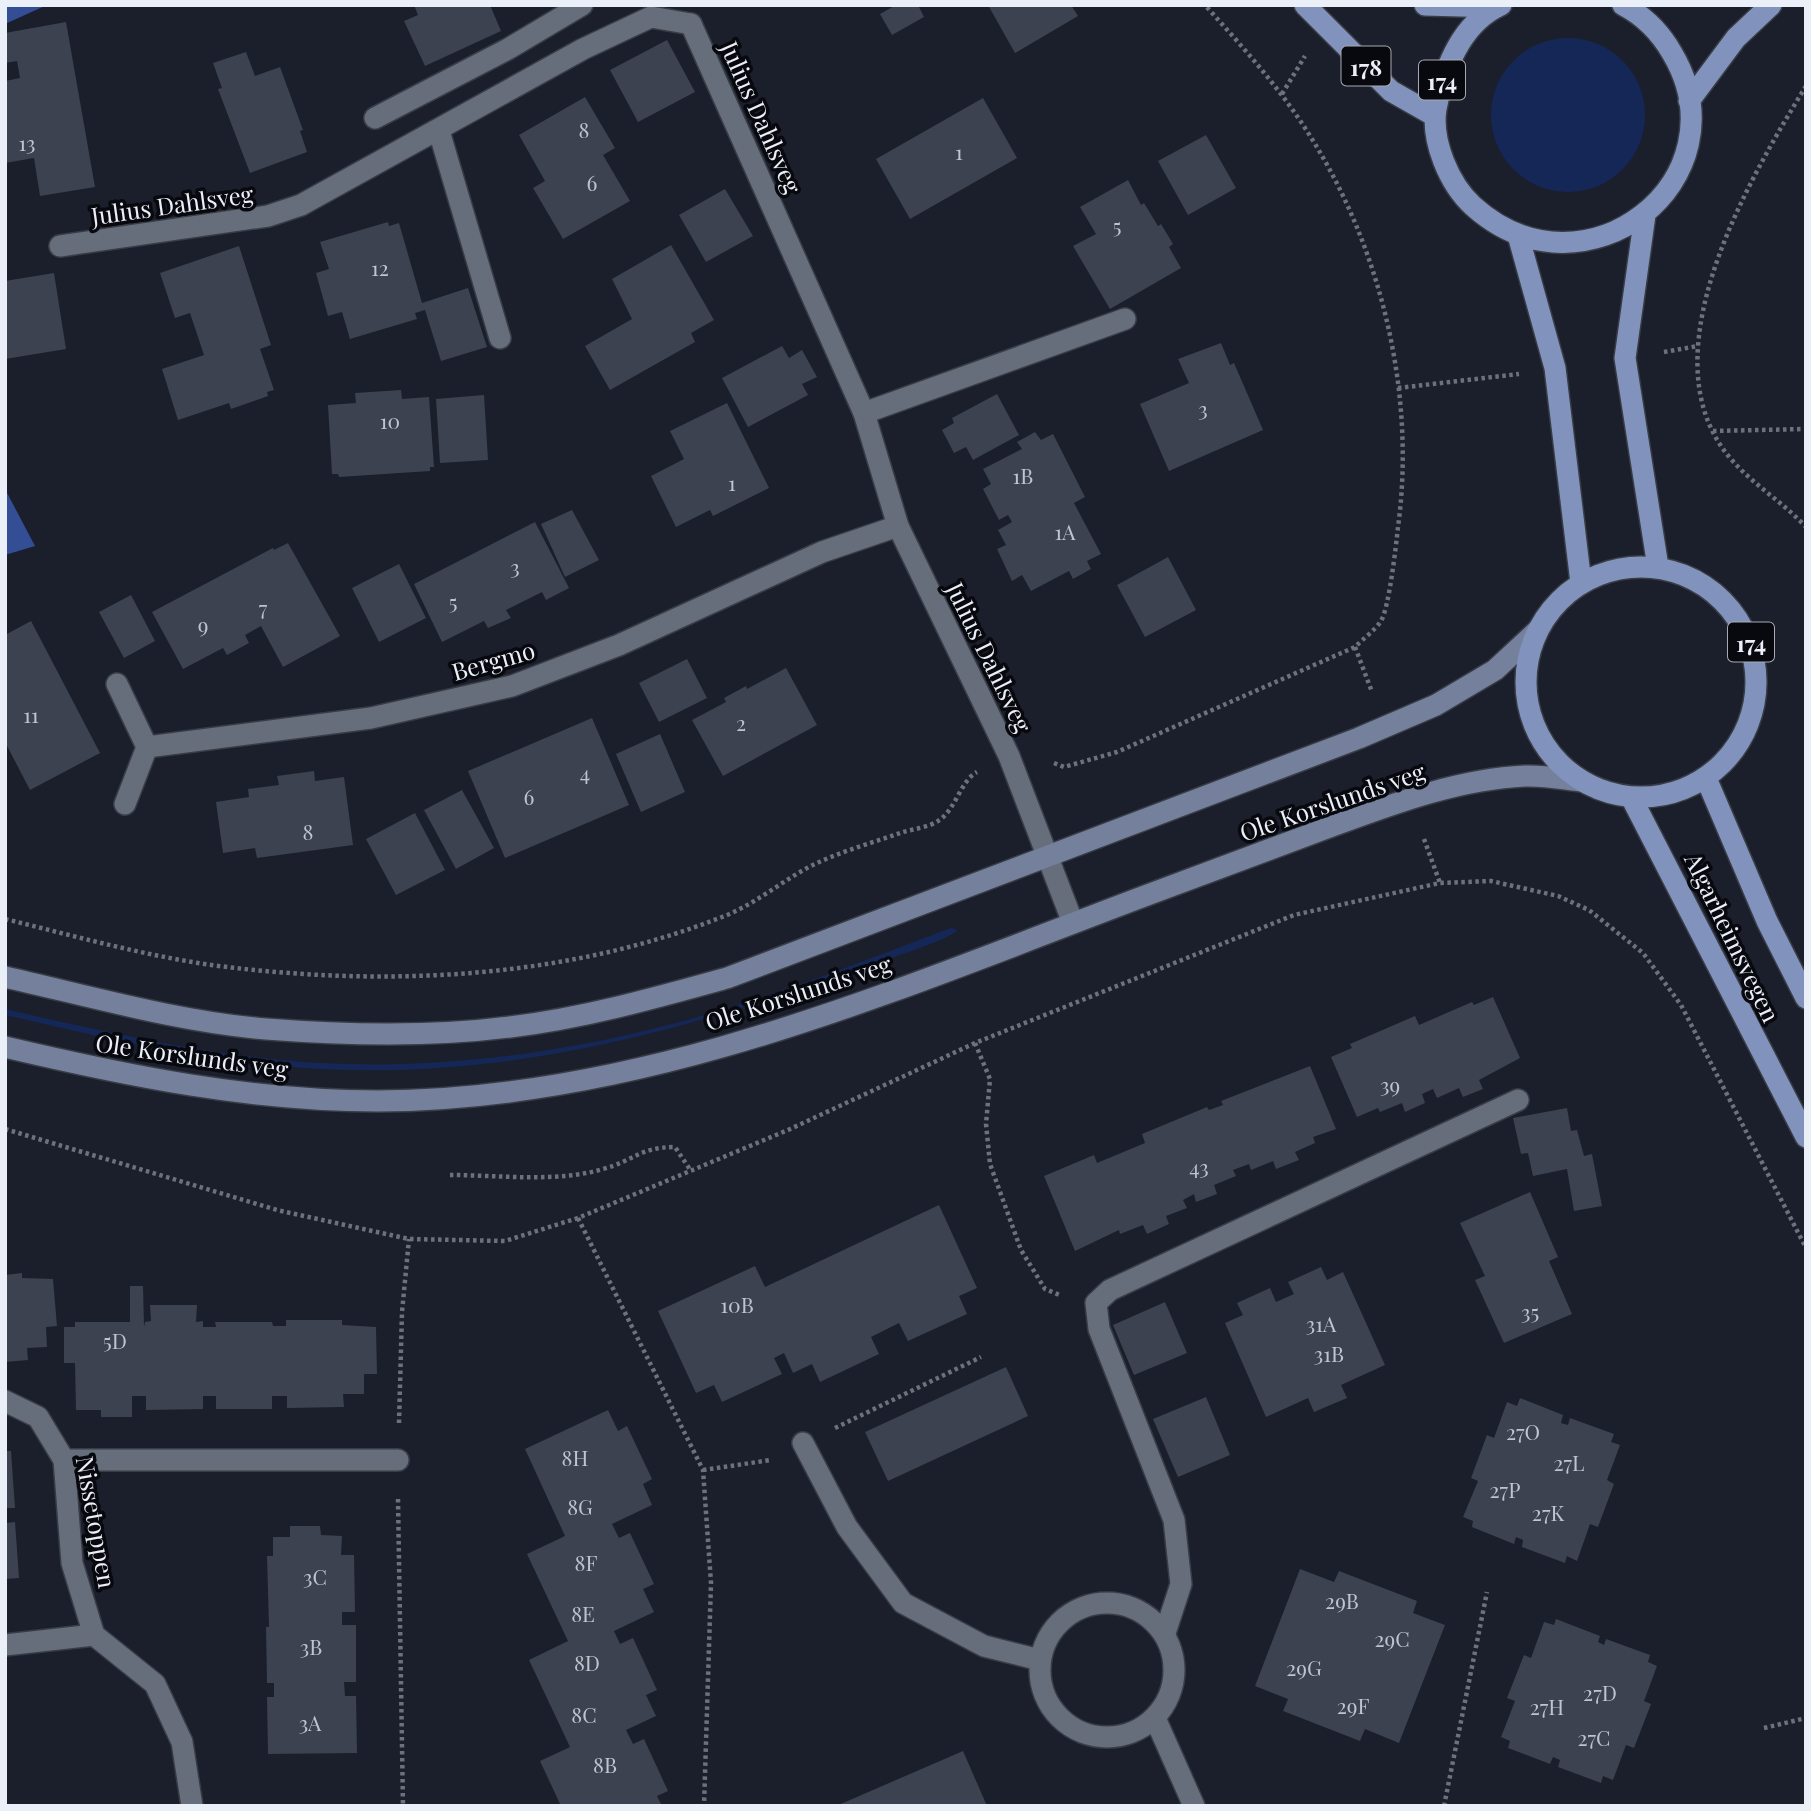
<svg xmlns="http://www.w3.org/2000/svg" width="1811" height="1811" font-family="'Playfair Display',serif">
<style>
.green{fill:#152757}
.forest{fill:#334e95}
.building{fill:#3c424f}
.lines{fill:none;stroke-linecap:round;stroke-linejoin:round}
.lane-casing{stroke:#383c45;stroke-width:24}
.street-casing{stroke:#383c45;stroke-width:24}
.secondary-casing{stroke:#383c45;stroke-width:24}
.primary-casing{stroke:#383c45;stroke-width:24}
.path{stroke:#6d717c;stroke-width:4.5;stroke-dasharray:3.5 3.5;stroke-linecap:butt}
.lane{stroke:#666d7b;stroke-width:21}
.street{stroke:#666d7b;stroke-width:21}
.secondary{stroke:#74809c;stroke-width:21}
.primary{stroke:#8193bd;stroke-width:21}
.labels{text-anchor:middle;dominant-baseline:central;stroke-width:7;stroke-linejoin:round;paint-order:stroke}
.number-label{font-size:21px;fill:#bfc4ce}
.shield{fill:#07090e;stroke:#a7aab2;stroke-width:2}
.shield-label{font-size:23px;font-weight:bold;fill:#ebeff8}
.street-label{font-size:24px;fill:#ebeff8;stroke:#07090e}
</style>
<rect width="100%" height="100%" fill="#1a1f2b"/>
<!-- green -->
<path class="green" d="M1491 115a77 77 0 1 1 154 0a77 77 0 1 1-154 0Z
M 951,928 L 958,930 C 943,944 849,971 824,980 C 648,1043 469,1084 281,1066 C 187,1057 96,1036 5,1015 L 5,1009 C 97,1030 188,1051 281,1060 C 406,1072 538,1058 660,1027 C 759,1003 855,964 951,928 Z"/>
<!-- forest -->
<path class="forest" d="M 5,5 L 47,5 L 5,24 Z
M 5,489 L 35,546 L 5,555 Z"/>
<!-- building -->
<path class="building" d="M 414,5 L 490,5 L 501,31 L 425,66 L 404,21 L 418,15 Z
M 896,5 L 918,5 L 924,17 L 892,35 L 880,14 Z
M 988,5 L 1071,5 L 1078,16 L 1015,53 Z
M 66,22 L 95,187 L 40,196 L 34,158 L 5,163 L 5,81 L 20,78 L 17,61 L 5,63 L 5,33 Z
M 667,40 L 695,92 L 638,122 L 610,70 Z
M 246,52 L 255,76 L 280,67 L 303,130 L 300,131 L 307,152 L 250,173 L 218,89 L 222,88 L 213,63 Z
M 585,97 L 615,148 L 603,155 L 630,201 L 563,239 L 533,188 L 545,181 L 519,135 Z
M 983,98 L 1017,158 L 910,219 L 876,159 Z
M 1206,135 L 1236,188 L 1188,215 L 1158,161 Z
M 1128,180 L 1141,205 L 1144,203 L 1158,226 L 1161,224 L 1173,244 L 1169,247 L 1181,268 L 1110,309 L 1073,246 L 1096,234 L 1080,207 Z
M 725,189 L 753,236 L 706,262 L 679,215 Z
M 388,222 L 389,226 L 399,223 L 422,303 L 468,288 L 487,347 L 441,361 L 425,310 L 415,313 L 417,319 L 350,339 L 342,312 L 328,316 L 316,273 L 329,269 L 320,242 Z
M 671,245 L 714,320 L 691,333 L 695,342 L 610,390 L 585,346 L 632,319 L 612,279 Z
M 239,246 L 271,345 L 260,349 L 274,390 L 267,392 L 268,396 L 231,409 L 229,403 L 178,420 L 162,369 L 204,355 L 190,313 L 175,318 L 160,273 Z
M 54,273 L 66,349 L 5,359 L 5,281 Z
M 1221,343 L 1230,365 L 1234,363 L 1263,430 L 1169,471 L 1140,404 L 1189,383 L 1178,359 Z
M 782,346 L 789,358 L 802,350 L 817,377 L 802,384 L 808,395 L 748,427 L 722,378 Z
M 401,390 L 402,399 L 429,397 L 434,467 L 430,467 L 430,471 L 339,477 L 338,474 L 332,474 L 328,405 L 356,403 L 355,393 Z
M 997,394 L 1019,435 L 973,460 L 966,447 L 954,453 L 942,430 L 954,423 L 952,418 Z
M 484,395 L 488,460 L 440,463 L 436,399 Z
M 727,403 L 769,488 L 713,516 L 710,510 L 676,527 L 651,476 L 684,459 L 670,431 Z
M 1035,432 L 1041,440 L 1053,434 L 1085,497 L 1074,503 L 1101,554 L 1087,561 L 1091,569 L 1073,579 L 1069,571 L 1031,591 L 1022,575 L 1012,581 L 997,549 L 1006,545 L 998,530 L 1012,522 L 1008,515 L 999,520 L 983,489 L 991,484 L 983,469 L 1022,449 L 1017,442 Z
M 572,510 L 599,560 L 565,577 L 541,524 Z
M 535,522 L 569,588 L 546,600 L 542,592 L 506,610 L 511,618 L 488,628 L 484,621 L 442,642 L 414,584 Z
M 288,543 L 340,636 L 283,667 L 261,626 L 245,635 L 249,643 L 227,655 L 223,648 L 183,669 L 152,612 L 273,548 L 274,550 Z
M 1168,557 L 1196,610 L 1145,637 L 1117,585 Z
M 399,564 L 426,618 L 379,642 L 352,588 Z
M 131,595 L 155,641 L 124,658 L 99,612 Z
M 31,621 L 100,753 L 30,790 L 5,742 L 5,635 Z
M 687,659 L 707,698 L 659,722 L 639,683 Z
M 786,668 L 817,725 L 723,776 L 692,720 L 726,702 L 724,698 L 746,686 L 747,689 Z
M 592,718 L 629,805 L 505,858 L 468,771 Z
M 660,734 L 685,792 L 641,812 L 616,754 Z
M 314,771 L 315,781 L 344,777 L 353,845 L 257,858 L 255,848 L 223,853 L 216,802 L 249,797 L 248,789 L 279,785 L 277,776 Z
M 462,790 L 494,848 L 456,869 L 424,810 Z
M 415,813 L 445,870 L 396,895 L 366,839 Z
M 1493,997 L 1520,1058 L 1479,1080 L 1483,1089 L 1463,1097 L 1459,1088 L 1437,1098 L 1433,1089 L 1422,1094 L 1425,1103 L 1405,1112 L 1402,1103 L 1380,1112 L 1378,1108 L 1357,1117 L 1331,1057 L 1352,1048 L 1350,1044 L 1415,1016 L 1419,1025 L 1472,1002 L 1474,1005 Z
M 1310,1066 L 1336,1129 L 1313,1137 L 1315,1143 L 1295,1152 L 1299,1160 L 1276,1169 L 1273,1161 L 1251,1170 L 1249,1164 L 1233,1170 L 1236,1176 L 1214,1185 L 1217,1194 L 1196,1202 L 1194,1194 L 1183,1200 L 1187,1208 L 1166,1216 L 1169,1224 L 1147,1234 L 1143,1225 L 1120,1234 L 1119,1230 L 1075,1251 L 1044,1176 L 1094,1155 L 1097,1163 L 1145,1143 L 1142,1134 L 1207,1107 L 1209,1110 L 1223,1105 L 1221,1101 Z
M 1567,1108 L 1571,1131 L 1577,1130 L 1584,1156 L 1592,1154 L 1602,1206 L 1574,1211 L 1567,1169 L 1533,1176 L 1528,1153 L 1521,1154 L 1513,1118 Z
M 1530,1192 L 1558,1257 L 1549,1261 L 1572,1314 L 1504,1343 L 1475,1280 L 1485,1276 L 1460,1223 Z
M 939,1205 L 977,1288 L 959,1296 L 967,1314 L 908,1341 L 899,1323 L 871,1337 L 879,1354 L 820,1382 L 812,1364 L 793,1373 L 784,1353 L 774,1358 L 782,1374 L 722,1402 L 714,1385 L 696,1393 L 658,1311 L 755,1266 L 765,1287 Z
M 1321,1267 L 1327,1280 L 1343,1272 L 1385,1365 L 1341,1385 L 1347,1398 L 1314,1412 L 1308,1398 L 1266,1417 L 1225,1323 L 1243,1315 L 1237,1303 L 1270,1288 L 1276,1302 L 1294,1294 L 1288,1282 Z
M 22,1273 L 22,1278 L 53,1279 L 57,1326 L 46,1327 L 47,1347 L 27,1348 L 28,1360 L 5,1362 L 5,1275 Z
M 130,1286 L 143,1286 L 144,1327 L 145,1322 L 151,1321 L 150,1305 L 197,1305 L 196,1322 L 203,1321 L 203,1327 L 216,1327 L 215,1322 L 272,1322 L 273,1326 L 286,1326 L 286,1320 L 342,1320 L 342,1325 L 376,1327 L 377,1374 L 364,1374 L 364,1394 L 343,1394 L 344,1407 L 287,1408 L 287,1396 L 272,1396 L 272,1409 L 216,1409 L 216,1396 L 203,1396 L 203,1409 L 146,1410 L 146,1396 L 132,1396 L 132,1417 L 101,1417 L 101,1410 L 76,1410 L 75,1363 L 64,1363 L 64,1327 L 75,1327 L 75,1322 L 130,1322 Z
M 1165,1302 L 1187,1353 L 1134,1375 L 1113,1325 Z
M 1006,1367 L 1028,1416 L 888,1481 L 865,1432 Z
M 1206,1397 L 1230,1455 L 1178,1477 L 1153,1419 Z
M 1520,1398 L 1563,1415 L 1561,1423 L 1568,1425 L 1570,1418 L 1614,1434 L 1611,1442 L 1620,1445 L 1607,1480 L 1614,1484 L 1598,1527 L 1590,1524 L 1577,1561 L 1567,1556 L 1565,1563 L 1522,1547 L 1523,1540 L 1516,1537 L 1514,1544 L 1472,1527 L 1473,1521 L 1463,1517 L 1478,1481 L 1471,1478 L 1487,1435 L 1494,1438 L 1507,1402 L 1517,1406 Z
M 608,1410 L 618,1431 L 627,1426 L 652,1479 L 643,1484 L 652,1505 L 612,1524 L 619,1538 L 630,1533 L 654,1584 L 643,1589 L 654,1612 L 614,1631 L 620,1644 L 633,1638 L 657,1690 L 646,1695 L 656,1716 L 626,1730 L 633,1744 L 644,1739 L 668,1791 L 657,1796 L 662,1806 L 561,1806 L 540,1761 L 570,1747 L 529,1660 L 568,1641 L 527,1554 L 565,1536 L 525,1449 Z
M 5,1451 L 11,1451 L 15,1508 L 5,1508 Z
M 15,1522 L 19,1578 L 5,1579 L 5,1523 Z
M 290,1526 L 320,1526 L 321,1535 L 342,1536 L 341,1555 L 354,1555 L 355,1612 L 342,1612 L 342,1625 L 356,1625 L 356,1682 L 344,1682 L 345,1696 L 356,1696 L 357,1753 L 268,1754 L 267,1697 L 274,1697 L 274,1683 L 267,1683 L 266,1627 L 269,1627 L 267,1556 L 273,1556 L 273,1537 L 290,1537 Z
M 1300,1569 L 1334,1582 L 1339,1571 L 1417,1601 L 1413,1613 L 1445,1625 L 1399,1743 L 1365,1729 L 1360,1741 L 1283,1711 L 1288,1699 L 1255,1686 Z
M 1556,1619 L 1600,1636 L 1598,1642 L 1604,1645 L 1606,1639 L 1650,1655 L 1648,1662 L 1657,1666 L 1644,1701 L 1651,1704 L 1634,1748 L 1626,1745 L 1613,1780 L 1603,1776 L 1601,1783 L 1558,1767 L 1560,1760 L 1553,1757 L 1550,1764 L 1508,1748 L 1510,1741 L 1501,1737 L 1515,1701 L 1507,1698 L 1524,1655 L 1531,1658 L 1544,1622 L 1554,1625 Z
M 963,1751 L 987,1806 L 836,1806 Z"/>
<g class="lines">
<!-- lane casing -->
<g class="lane-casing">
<path id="lane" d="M 439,131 L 500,338
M 60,246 L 268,216 L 301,205 L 583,49 L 651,17 L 691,24
M 864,413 L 1125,319
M 117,684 L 147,747 L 371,718 L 512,686 L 619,645 L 822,552 L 898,526
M 125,804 L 147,747
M 803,1443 L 847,1527 L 903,1603 L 984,1646 L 1040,1660
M 64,1460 L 398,1460
M 1165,1633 L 1181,1584 L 1174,1520 L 1099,1329 L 1096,1303 L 1110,1290 L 1518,1100"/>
</g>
<!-- street casing -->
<g class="street-casing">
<path id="street" d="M 691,24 L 864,413 L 898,526 L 1009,756 L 1073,923
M 375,118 L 508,49 L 582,5
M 5,1401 L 38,1417 L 64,1460 L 72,1563 L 94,1635 L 155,1684 L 182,1742 L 192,1806
M1040 1670a67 67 0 1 1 134 0a67 67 0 1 1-134 0Z
M 5,1645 L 94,1635
M 1155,1718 L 1194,1806"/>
</g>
<!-- secondary casing -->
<g class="secondary-casing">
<path id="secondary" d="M 5,977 C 89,996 180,1022 266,1029 C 344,1035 432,1037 510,1027 C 584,1018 655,998 727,978 L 1359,738 L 1436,705 L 1495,670 L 1537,631
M 5,1047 C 128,1076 251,1101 378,1101 C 648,1100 902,987 1150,894 C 1209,872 1268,850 1327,828 C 1390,805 1457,779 1525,776 C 1543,775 1563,779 1582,781"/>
</g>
<!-- primary casing -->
<g class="primary-casing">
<path id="primary" d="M 1305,5 L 1391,91 L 1435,116
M 1425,5 L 1497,7
M 1501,5 C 1461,23 1444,69 1436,109 C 1431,141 1449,184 1473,206 C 1585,307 1747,179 1672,53 C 1660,32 1644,16 1623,5
M 1689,101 L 1736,38 L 1771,5
M 1645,215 L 1625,358 L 1658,567
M 1518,235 L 1555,368 L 1581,583
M1526 682a115 115 0 1 1 230 0a115 115 0 1 1-230 0Z
M 1706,778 L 1767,921 L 1806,998
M 1631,797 L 1806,1137"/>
</g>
<!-- path -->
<path class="path" d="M 1806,86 C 1751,176 1652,343 1721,446 C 1743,479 1779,498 1806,527
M 1282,94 L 1305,56
M 1664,352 L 1698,346
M 1398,388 L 1519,374
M 1713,431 L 1806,429
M 1355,647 L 1372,692
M 1054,763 L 1064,767 L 1117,752 L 1355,647 C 1363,639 1375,630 1381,621 C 1389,608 1396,546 1398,527 C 1417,388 1378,235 1299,119 C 1271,78 1238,42 1205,5
M 1424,839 L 1440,883
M 5,919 C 79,937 152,958 227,967 C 393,987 571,978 727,915 C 756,903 781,882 809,867 C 838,852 872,843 903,832 C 914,829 929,827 938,821 C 956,810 960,781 977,772
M 975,1043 L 990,1079 L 986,1124 L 990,1164 L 1021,1250 L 1045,1289 L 1062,1296
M 5,1129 L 277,1210 L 409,1239 L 505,1241 L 578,1218 L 788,1130 L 975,1043 L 1294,915 L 1440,883 L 1491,881 L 1558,896 L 1589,910 L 1643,953 L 1681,1005 L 1806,1248
M 450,1175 C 499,1175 556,1183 603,1169 C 633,1161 640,1147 675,1147 L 691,1171
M 578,1218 L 703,1470 L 711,1583 L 704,1806
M 399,1423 L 402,1312 L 409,1239
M 835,1428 L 981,1357
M 703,1470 L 771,1460
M 398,1499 L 403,1806
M 1764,1728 L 1806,1718
M 1444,1806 L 1487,1592"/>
<!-- lane -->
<use href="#lane" class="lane"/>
<!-- street -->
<use href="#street" class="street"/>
<!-- secondary -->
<use href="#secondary" class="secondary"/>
<!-- primary -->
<use href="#primary" class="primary"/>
</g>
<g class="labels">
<!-- number labels -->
<g class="number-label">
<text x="584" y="129">8</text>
<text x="27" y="142">13</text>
<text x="959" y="151">1</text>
<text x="592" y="182">6</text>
<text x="1117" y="225">5</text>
<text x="380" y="267">12</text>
<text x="1203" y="408">3</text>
<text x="390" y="420">10</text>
<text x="1023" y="475">1B</text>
<text x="732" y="482">1</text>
<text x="1065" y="531">1A</text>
<text x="515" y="566">3</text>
<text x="453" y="601">5</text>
<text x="263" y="607">7</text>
<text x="203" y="624">9</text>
<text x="31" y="714">11</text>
<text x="741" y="722">2</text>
<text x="585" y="772">4</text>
<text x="529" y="796">6</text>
<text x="308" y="831">8</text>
<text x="1390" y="1084">39</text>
<text x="1199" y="1166">43</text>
<text x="737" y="1304">10B</text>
<text x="1530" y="1311">35</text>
<text x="1321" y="1323">31A</text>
<text x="115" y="1340">5D</text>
<text x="1329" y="1353">31B</text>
<text x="1523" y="1431">27O</text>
<text x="575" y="1457">8H</text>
<text x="1569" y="1462">27L</text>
<text x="1505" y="1489">27P</text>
<text x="580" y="1506">8G</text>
<text x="1548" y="1512">27K</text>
<text x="586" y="1562">8F</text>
<text x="315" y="1576">3C</text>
<text x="1342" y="1600">29B</text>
<text x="583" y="1613">8E</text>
<text x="1392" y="1638">29C</text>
<text x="311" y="1646">3B</text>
<text x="587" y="1662">8D</text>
<text x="1304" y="1667">29G</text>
<text x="1600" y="1692">27D</text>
<text x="1353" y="1705">29F</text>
<text x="1547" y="1706">27H</text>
<text x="584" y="1714">8C</text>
<text x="310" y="1722">3A</text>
<text x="1594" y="1737">27C</text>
<text x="605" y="1764">8B</text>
</g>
<!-- shield labels -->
<g class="shield">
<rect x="1341.5" y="46.5" width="49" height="39" rx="5"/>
<rect x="1419" y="60.5" width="46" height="39" rx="5"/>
<rect x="1728" y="622.5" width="46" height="39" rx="5"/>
</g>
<g class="shield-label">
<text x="1366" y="66">178</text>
<text x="1442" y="80">174</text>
<text x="1751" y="642">174</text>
</g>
<!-- street labels -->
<g class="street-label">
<text transform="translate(762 117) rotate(66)">Julius Dahlsveg</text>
<text transform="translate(172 204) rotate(-8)">Julius Dahlsveg</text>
<text transform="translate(990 657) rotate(64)">Julius Dahlsveg</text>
<text transform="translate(493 660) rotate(-16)">Bergmo</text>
<text transform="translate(1332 801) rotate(-19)">Ole Korslunds veg</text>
<text transform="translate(1733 937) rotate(64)">Algarheimsvegen</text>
<text transform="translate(798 992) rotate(-18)">Ole Korslunds veg</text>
<text transform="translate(192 1055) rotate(8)">Ole Korslunds veg</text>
<text transform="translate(97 1522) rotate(80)">Nissetoppen</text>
</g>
</g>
<!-- border -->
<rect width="1811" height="1811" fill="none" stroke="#ebeff8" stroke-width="14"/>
</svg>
